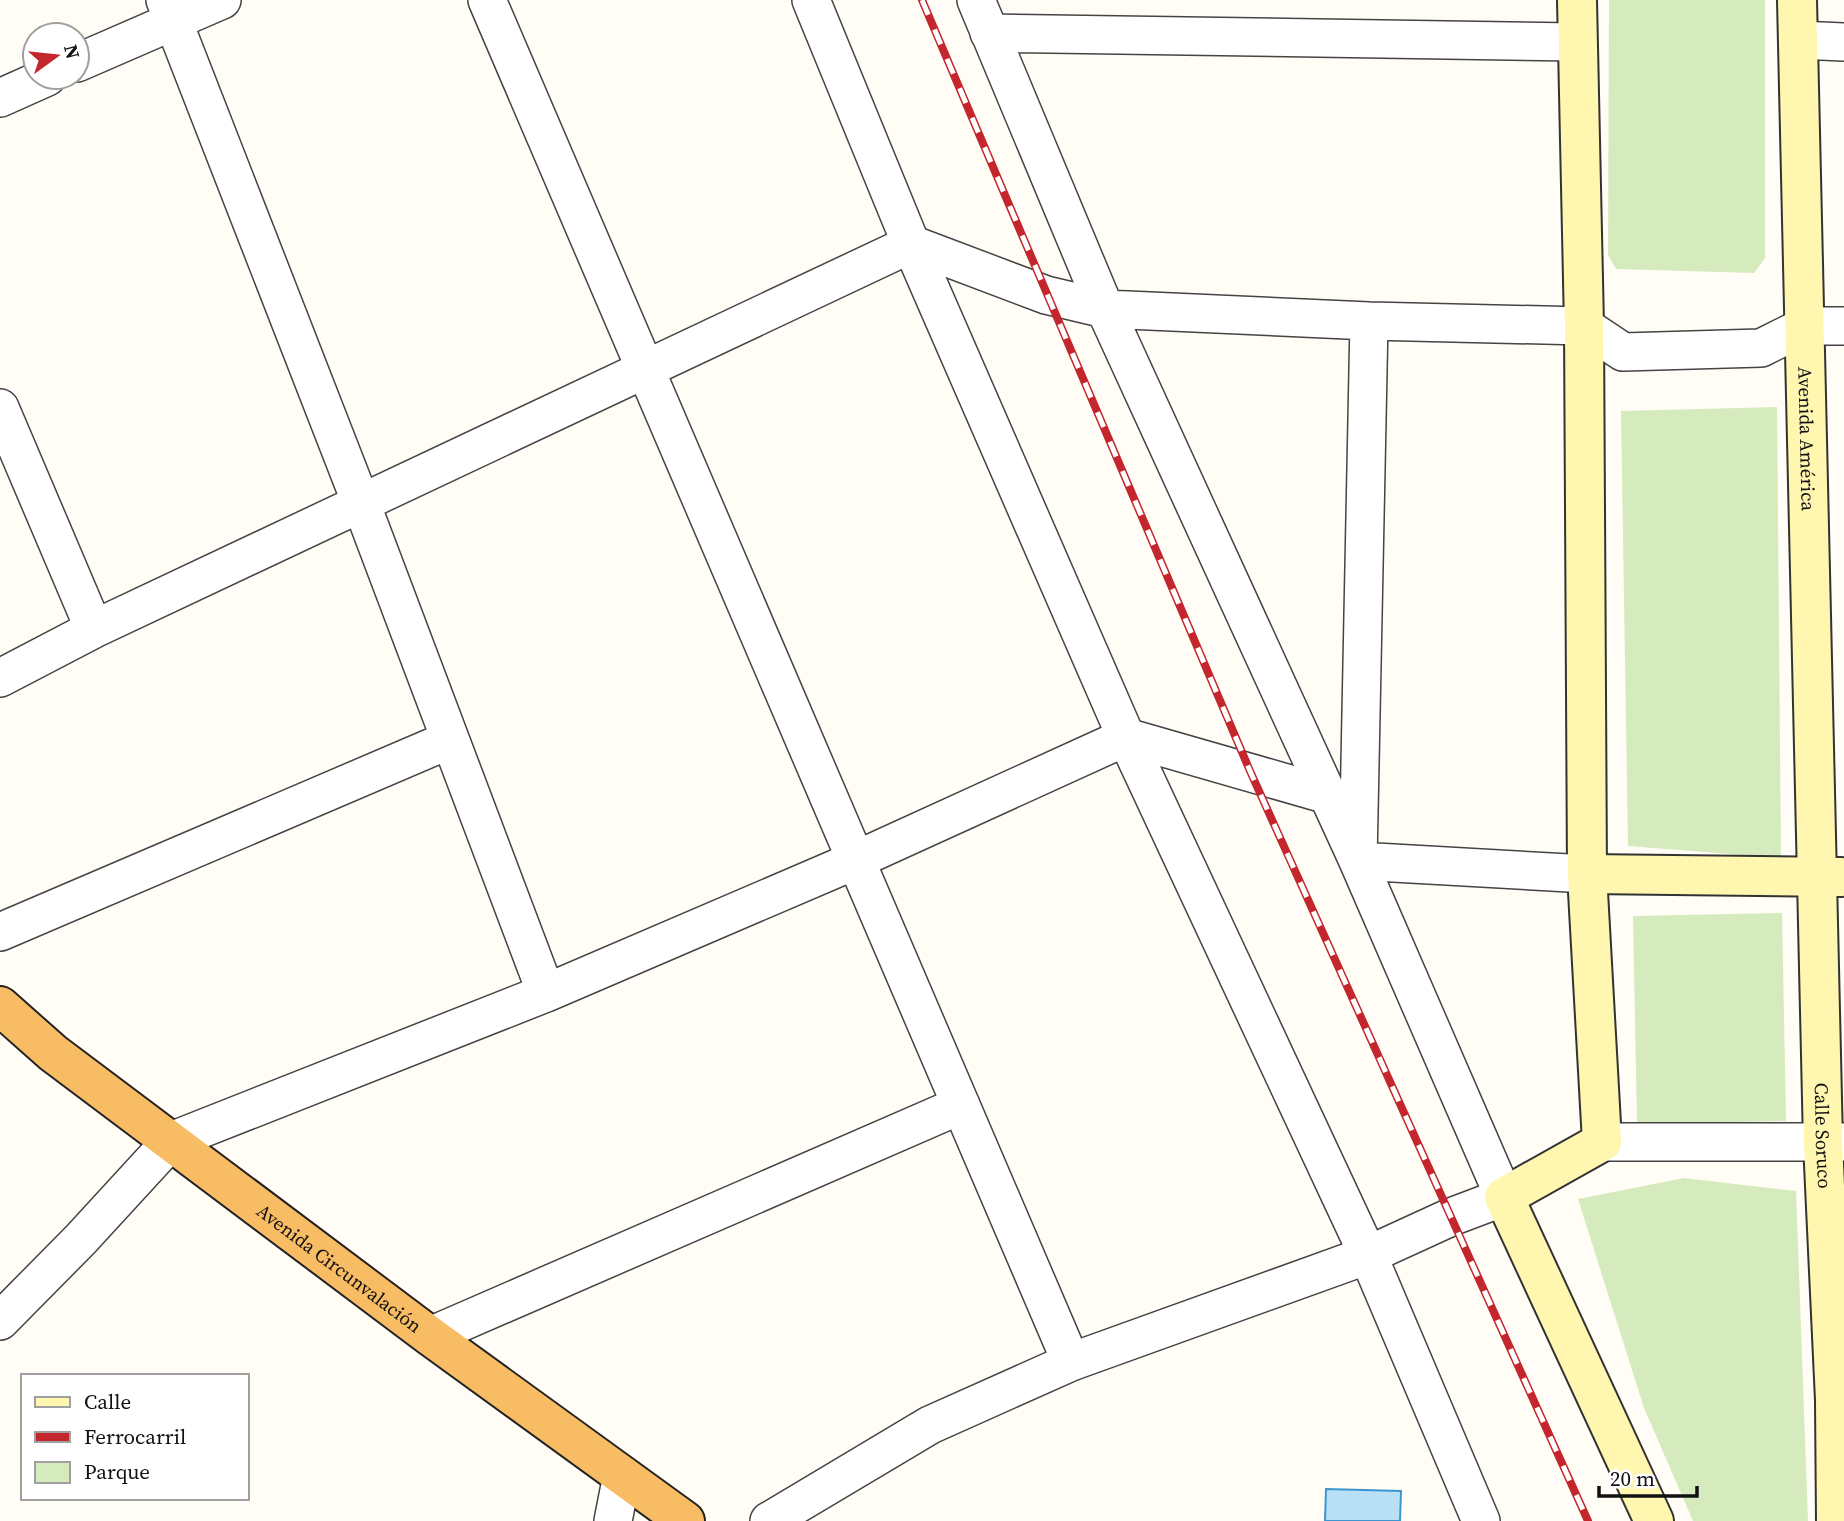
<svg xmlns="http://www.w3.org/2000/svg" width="1844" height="1521" font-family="'Source Serif 4',serif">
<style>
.green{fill:#d5ebbd}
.water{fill:#b9e0f7;stroke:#3f96cf;stroke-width:2}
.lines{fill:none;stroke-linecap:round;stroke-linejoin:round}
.minor-casing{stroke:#444;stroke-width:40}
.secondary-casing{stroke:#333;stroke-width:42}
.trunk-casing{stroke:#222;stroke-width:42}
.minor{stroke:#fff;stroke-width:37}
.secondary{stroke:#fff6b0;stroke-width:38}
.trunk{stroke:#f7bc64;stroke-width:38}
.rail-casing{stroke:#c4262e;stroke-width:8}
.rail{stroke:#fff;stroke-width:5;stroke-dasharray:16;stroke-linecap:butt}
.labels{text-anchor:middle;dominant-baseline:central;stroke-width:7;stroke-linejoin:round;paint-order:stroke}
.street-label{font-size:19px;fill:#111;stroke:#fff}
</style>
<rect width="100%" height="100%" fill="#fffdf5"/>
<!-- green -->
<path class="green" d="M 1609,0 L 1765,0 L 1765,258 L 1754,273 L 1616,269 L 1608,255 Z
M 1777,407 L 1781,858 L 1628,846 L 1621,411 Z
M 1782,913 L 1786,1121 L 1637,1124 L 1633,916 Z
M 1684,1178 L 1796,1191 L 1808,1521 L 1693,1521 L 1644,1408 L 1578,1199 Z"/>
<!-- water -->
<path class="water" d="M 1326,1489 L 1401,1491 L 1400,1521 L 1325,1521 Z"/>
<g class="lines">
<!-- minor casing -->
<g class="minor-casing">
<path id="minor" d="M 165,0 L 361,503 L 546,993
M 487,0 L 1071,1362
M 811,0 L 911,244 L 1126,737 L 1368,1255 L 1481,1521
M 989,33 L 1577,42
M 1798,40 L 1844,42
M 77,63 L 222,0
M 0,98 L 47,77
M 1369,321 L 1358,861 L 1587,874
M 0,408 L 94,629
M 0,678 L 94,629 L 911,244 L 1046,295 L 1105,309 L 1369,321 L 1584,326 L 1623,352 L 1761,348 L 1805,326 L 1844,326
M 0,932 L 449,740
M 1602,1142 L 1844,1142
M 0,1321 L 81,1239 L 171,1141 L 546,993 L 856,860 L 1126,737 L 1328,795
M 430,1336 L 961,1105
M 613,1521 L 622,1475
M 769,1521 L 930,1425 L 1071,1362 L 1368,1255 L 1451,1217 L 1504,1197 L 1358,861 L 1105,309 L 976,0"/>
</g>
<!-- secondary casing -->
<g class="secondary-casing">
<g id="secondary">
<path d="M 1577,0 L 1584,326 L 1587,874 L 1602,1142 L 1504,1197 L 1654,1521"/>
<path id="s1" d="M 1797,0 L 1823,1143 L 1835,1400 L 1836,1521"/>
<path d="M 1587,874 L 1841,877"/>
</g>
</g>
<!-- trunk casing -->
<g class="trunk-casing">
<g id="trunk">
<path id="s2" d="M 0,1006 L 53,1053 L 430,1336 L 685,1521"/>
</g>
</g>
<!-- minor -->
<use href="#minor" class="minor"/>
<!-- secondary -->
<use href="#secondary" class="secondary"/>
<!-- trunk -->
<use href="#trunk" class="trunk"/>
<!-- rail casing -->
<g class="rail-casing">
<path id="rail" d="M 922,0 L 1250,771 L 1588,1521"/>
</g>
<!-- rail -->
<use href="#rail" class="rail"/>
</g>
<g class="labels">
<!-- street labels -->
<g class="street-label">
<text stroke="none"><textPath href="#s1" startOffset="439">Avenida América</textPath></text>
<text stroke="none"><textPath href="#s1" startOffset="1136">Calle Soruco</textPath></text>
<text stroke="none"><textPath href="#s2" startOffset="429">Avenida Circunvalación</textPath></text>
</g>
</g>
<!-- legend -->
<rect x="21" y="1374" width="228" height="126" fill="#ffffff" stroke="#a0a0a0" stroke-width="2"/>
<rect x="35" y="1397" width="35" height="10" fill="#fff6b0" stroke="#a0a0a0" stroke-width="2"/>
<text x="84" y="1409" font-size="21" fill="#111111">Calle</text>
<rect x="35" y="1432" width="35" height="10" fill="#c4262e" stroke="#a0a0a0" stroke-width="2"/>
<text x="84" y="1444" font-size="21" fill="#111111">Ferrocarril</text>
<rect x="35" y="1462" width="35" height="21" fill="#d5ebbd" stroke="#a0a0a0" stroke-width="2"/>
<text x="84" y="1479" font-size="21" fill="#111111">Parque</text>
<!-- north arrow -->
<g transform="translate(56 56) rotate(75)"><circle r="33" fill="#ffffff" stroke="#a0a0a0" stroke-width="2"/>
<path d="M0-5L12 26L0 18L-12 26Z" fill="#c4262e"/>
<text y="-10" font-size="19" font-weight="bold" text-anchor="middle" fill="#111111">N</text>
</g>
<!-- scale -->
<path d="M1599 1486v10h98v-10" fill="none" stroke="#111111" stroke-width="3.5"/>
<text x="1610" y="1486" font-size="21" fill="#111111" stroke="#ffffff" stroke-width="5" paint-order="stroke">20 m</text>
</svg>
